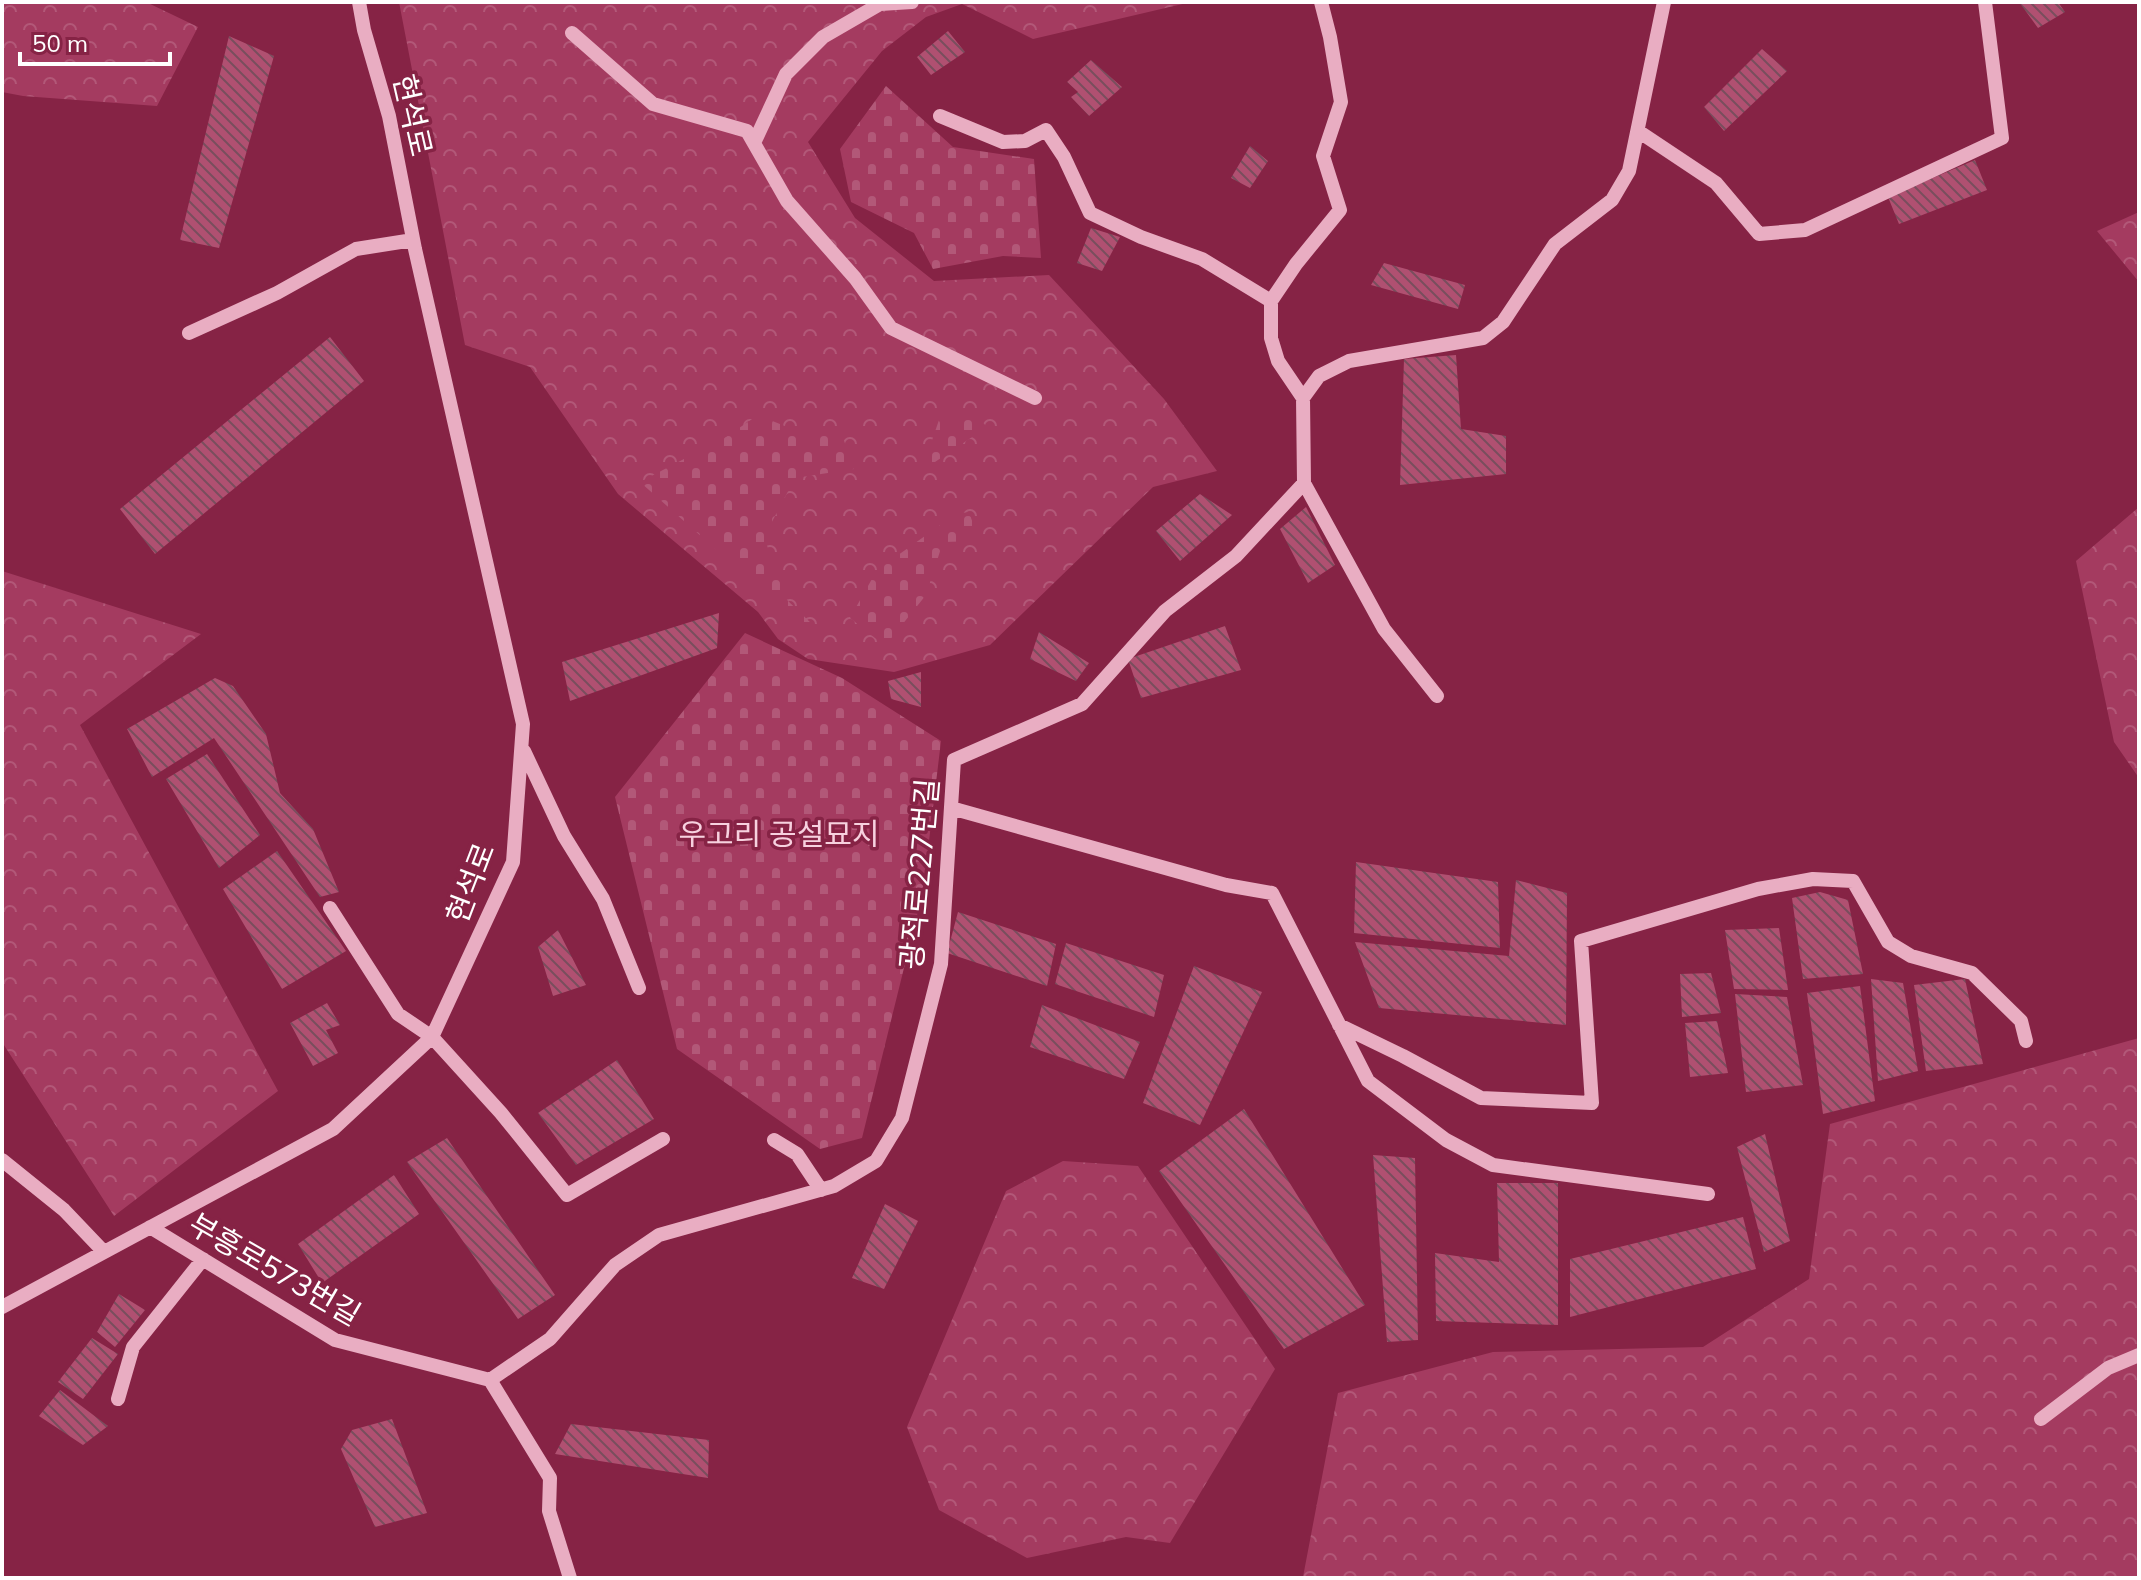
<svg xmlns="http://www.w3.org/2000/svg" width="2141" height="1580" font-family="Mulish,'Noto Sans KR',sans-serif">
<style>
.forest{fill:url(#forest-crowns)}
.cemetery{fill:url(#cemetery-stones)}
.building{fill:url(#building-back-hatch)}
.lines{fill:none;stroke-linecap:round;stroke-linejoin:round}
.minor{stroke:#e9adc2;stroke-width:14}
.labels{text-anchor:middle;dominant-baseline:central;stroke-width:7;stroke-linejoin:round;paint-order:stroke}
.street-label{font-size:30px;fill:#fff;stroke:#862345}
.park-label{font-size:30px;fill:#f7d1df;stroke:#862345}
</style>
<defs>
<pattern id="forest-crowns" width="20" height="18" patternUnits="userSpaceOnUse" patternTransform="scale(2)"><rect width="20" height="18" fill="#a43b60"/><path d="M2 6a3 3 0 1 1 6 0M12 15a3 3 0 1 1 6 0" fill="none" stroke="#b25878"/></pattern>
<pattern id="cemetery-stones" width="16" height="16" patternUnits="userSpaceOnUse" patternTransform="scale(2)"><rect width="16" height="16" fill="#a43b60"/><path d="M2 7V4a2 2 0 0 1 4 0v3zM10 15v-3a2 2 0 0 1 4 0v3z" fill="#b25878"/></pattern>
<pattern id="building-back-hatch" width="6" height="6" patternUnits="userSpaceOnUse" patternTransform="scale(2)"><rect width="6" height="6" fill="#b05071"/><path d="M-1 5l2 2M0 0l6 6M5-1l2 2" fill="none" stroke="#794e5d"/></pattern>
</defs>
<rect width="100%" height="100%" fill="#862345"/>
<!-- forest -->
<path class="forest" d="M 2,2 L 146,2 L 198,27 L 157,106 L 23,96 L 2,92 Z
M 399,2 L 1191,2 L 1033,39 L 962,4 L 926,17 L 882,51 L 808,142 L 855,218 L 934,281 L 1049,275 L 1164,399 L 1217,471 L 1153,487 L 990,645 L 894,672 L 808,659 L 778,639 L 758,612 L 618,494 L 530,367 L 465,345 Z
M 2139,212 L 2139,282 L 2097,231 Z
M 2139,507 L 2139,778 L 2114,742 L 2076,561 Z
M 2,571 L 201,634 L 80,725 L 278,1091 L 114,1216 L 2,1042 Z
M 2139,1038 L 2139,1578 L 1301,1578 L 1303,1577 L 1338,1393 L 1493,1352 L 1703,1347 L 1809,1279 L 1830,1124 Z
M 1063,1161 L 1138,1166 L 1275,1369 L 1170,1543 L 1126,1537 L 1027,1558 L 939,1510 L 907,1427 L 1006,1191 Z"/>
<!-- cemetery -->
<path class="cemetery" d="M 886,86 L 953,147 L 1034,159 L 1041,258 L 1003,256 L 933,269 L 914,233 L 851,202 L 840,149 Z
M 973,412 L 987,427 L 932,464 L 928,452 L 939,420 Z
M 758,415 L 802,433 L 842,435 L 854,469 L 795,478 L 764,537 L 786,599 L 813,625 L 802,636 L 782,608 L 640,482 L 726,437 Z
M 969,512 L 979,541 L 943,542 L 926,595 L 885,646 L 850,618 L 877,570 L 956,514 Z
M 745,633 L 842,678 L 941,741 L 923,891 L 862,1138 L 820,1149 L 677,1049 L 615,797 Z"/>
<!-- building -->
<path class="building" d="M 2019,2 L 2058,2 L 2065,12 L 2038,28 Z
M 948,31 L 965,52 L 931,75 L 917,57 Z
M 229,36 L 274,56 L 219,248 L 180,240 Z
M 1762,49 L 1787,71 L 1724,131 L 1704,107 Z
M 1091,60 L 1122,87 L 1089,116 L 1071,97 L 1078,92 L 1067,82 Z
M 1250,146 L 1268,161 L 1250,188 L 1231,178 Z
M 1975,160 L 1987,190 L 1899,224 L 1888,197 Z
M 1091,228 L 1120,237 L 1102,271 L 1077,263 Z
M 1384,263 L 1465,285 L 1458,309 L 1371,285 Z
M 330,337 L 364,381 L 155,554 L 120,509 Z
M 1456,355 L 1461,429 L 1506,436 L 1506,474 L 1400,485 L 1404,359 Z
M 1200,494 L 1232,515 L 1180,561 L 1156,531 Z
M 1306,507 L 1335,565 L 1308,583 L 1280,529 Z
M 719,613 L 717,648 L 570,701 L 562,662 Z
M 1225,626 L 1241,670 L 1141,698 L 1128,659 Z
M 1039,632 L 1089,663 L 1076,681 L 1030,659 Z
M 921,672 L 921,707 L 891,699 L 888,681 Z
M 215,678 L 233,686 L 266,734 L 280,793 L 313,829 L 339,892 L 320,897 L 214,738 L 152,777 L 127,729 Z
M 207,754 L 260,835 L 219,868 L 166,779 Z
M 277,851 L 346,951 L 282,989 L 223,889 Z
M 1356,862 L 1498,882 L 1500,948 L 1354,933 Z
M 1516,880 L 1567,893 L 1566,1025 L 1379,1008 L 1355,942 L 1509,956 Z
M 1820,892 L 1848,900 L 1863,974 L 1803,979 L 1792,898 Z
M 958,912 L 1056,944 L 1047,986 L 947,953 Z
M 1779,928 L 1788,990 L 1734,989 L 1725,930 Z
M 558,930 L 586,985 L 553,996 L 538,947 Z
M 1066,943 L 1164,975 L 1154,1017 L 1055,984 Z
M 1194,966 L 1262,992 L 1200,1125 L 1143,1103 Z
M 1711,973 L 1721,1013 L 1682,1017 L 1680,974 Z
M 1871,979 L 1903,983 L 1918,1071 L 1878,1081 Z
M 1965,979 L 1983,1064 L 1926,1071 L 1914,985 Z
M 1860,986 L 1875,1101 L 1823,1114 L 1807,993 Z
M 1735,994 L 1787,997 L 1803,1085 L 1746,1092 Z
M 327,1003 L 340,1025 L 326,1030 L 338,1053 L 313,1066 L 290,1023 Z
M 1042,1005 L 1140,1042 L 1124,1079 L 1030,1047 Z
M 1717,1021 L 1728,1073 L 1690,1077 L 1685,1023 Z
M 617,1060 L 654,1119 L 576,1165 L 538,1113 Z
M 1244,1109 L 1365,1305 L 1284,1349 L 1159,1171 Z
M 1765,1134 L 1790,1241 L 1764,1252 L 1737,1147 Z
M 447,1138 L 555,1295 L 518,1319 L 407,1162 Z
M 1373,1155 L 1415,1158 L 1418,1340 L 1387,1342 Z
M 394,1175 L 419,1214 L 322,1283 L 298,1244 Z
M 1497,1183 L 1558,1183 L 1558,1325 L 1436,1321 L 1435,1253 L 1499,1262 Z
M 885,1204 L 918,1221 L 884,1289 L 852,1278 Z
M 1743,1217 L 1756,1269 L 1570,1317 L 1570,1259 Z
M 119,1294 L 145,1310 L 115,1347 L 97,1332 Z
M 92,1338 L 118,1354 L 83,1399 L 58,1382 Z
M 60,1390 L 108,1426 L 83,1445 L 39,1416 Z
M 392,1419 L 427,1513 L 375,1527 L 341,1449 L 352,1430 Z
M 571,1424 L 709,1440 L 708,1478 L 555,1454 Z"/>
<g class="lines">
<!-- minor -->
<path class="minor" d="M 572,33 L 653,104 L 747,131 L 787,201 L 855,278 L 891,328 L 1035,398
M 940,116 L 1003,142 L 1025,141 L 1046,130 L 1064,157 L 1090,213 L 1141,237 L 1202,259 L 1271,301
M 1638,131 L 1716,183 L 1759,234 L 1805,230 L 2002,138 L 1985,2
M 754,143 L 786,74 L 823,37 L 880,4 L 912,2
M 189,333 L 277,293 L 356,249 L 413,240
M 1303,398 L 1278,361 L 1271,338 L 1271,301 L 1296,264 L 1340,210 L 1323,156 L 1341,102 L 1330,37 L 1321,2
M 1304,483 L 1384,629 L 1437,696
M 524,751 L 564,836 L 603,899 L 639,988
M 951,808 L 1226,885 L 1272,893 L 1368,1081 L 1446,1140 L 1493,1165 L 1708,1194
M 330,908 L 398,1014 L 432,1037 L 501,1113 L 567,1195 L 663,1139
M 1339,1025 L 1403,1056 L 1481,1098 L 1592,1103 L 1581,941 L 1758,889 L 1813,879 L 1853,881 L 1888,942 L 1911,956 L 1972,973 L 2021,1021 L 2026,1041
M 774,1140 L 797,1154 L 821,1190
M 2,1160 L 64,1210 L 104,1252
M 150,1227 L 335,1340 L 490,1380 L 550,1478 L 549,1511 L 570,1578
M 2,1307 L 333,1129 L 432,1037 L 513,862 L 523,724 L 415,249 L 389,116 L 364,30 L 359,2
M 490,1380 L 550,1339 L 615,1265 L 659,1235 L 834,1186 L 876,1161 L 902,1118 L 941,964 L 954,760 L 1082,704 L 1165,611 L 1236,556 L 1304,483 L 1303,398 L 1319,376 L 1349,361 L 1483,338 L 1503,322 L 1555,244 L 1612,200 L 1629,171 L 1664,2
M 118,1399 L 133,1347 L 203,1259
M 2041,1419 L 2108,1368 L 2139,1355"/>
</g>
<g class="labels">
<!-- street labels -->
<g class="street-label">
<text transform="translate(413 115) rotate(77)">현석로</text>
<text transform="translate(919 874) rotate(-85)">광적로227번길</text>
<text transform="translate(470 883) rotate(-69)">현석로</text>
<text transform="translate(275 1269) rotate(30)">부흥로573번길</text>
</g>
<!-- park labels -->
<g class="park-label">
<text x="779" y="834">우고리 공설묘지</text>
</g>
</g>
<!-- border -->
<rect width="2141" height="1580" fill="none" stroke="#ffffff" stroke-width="8"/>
<!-- scale -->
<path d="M20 52v12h150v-12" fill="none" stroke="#ffffff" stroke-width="4"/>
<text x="32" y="52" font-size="24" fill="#ffffff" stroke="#862345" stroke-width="6" paint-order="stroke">50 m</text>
</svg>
